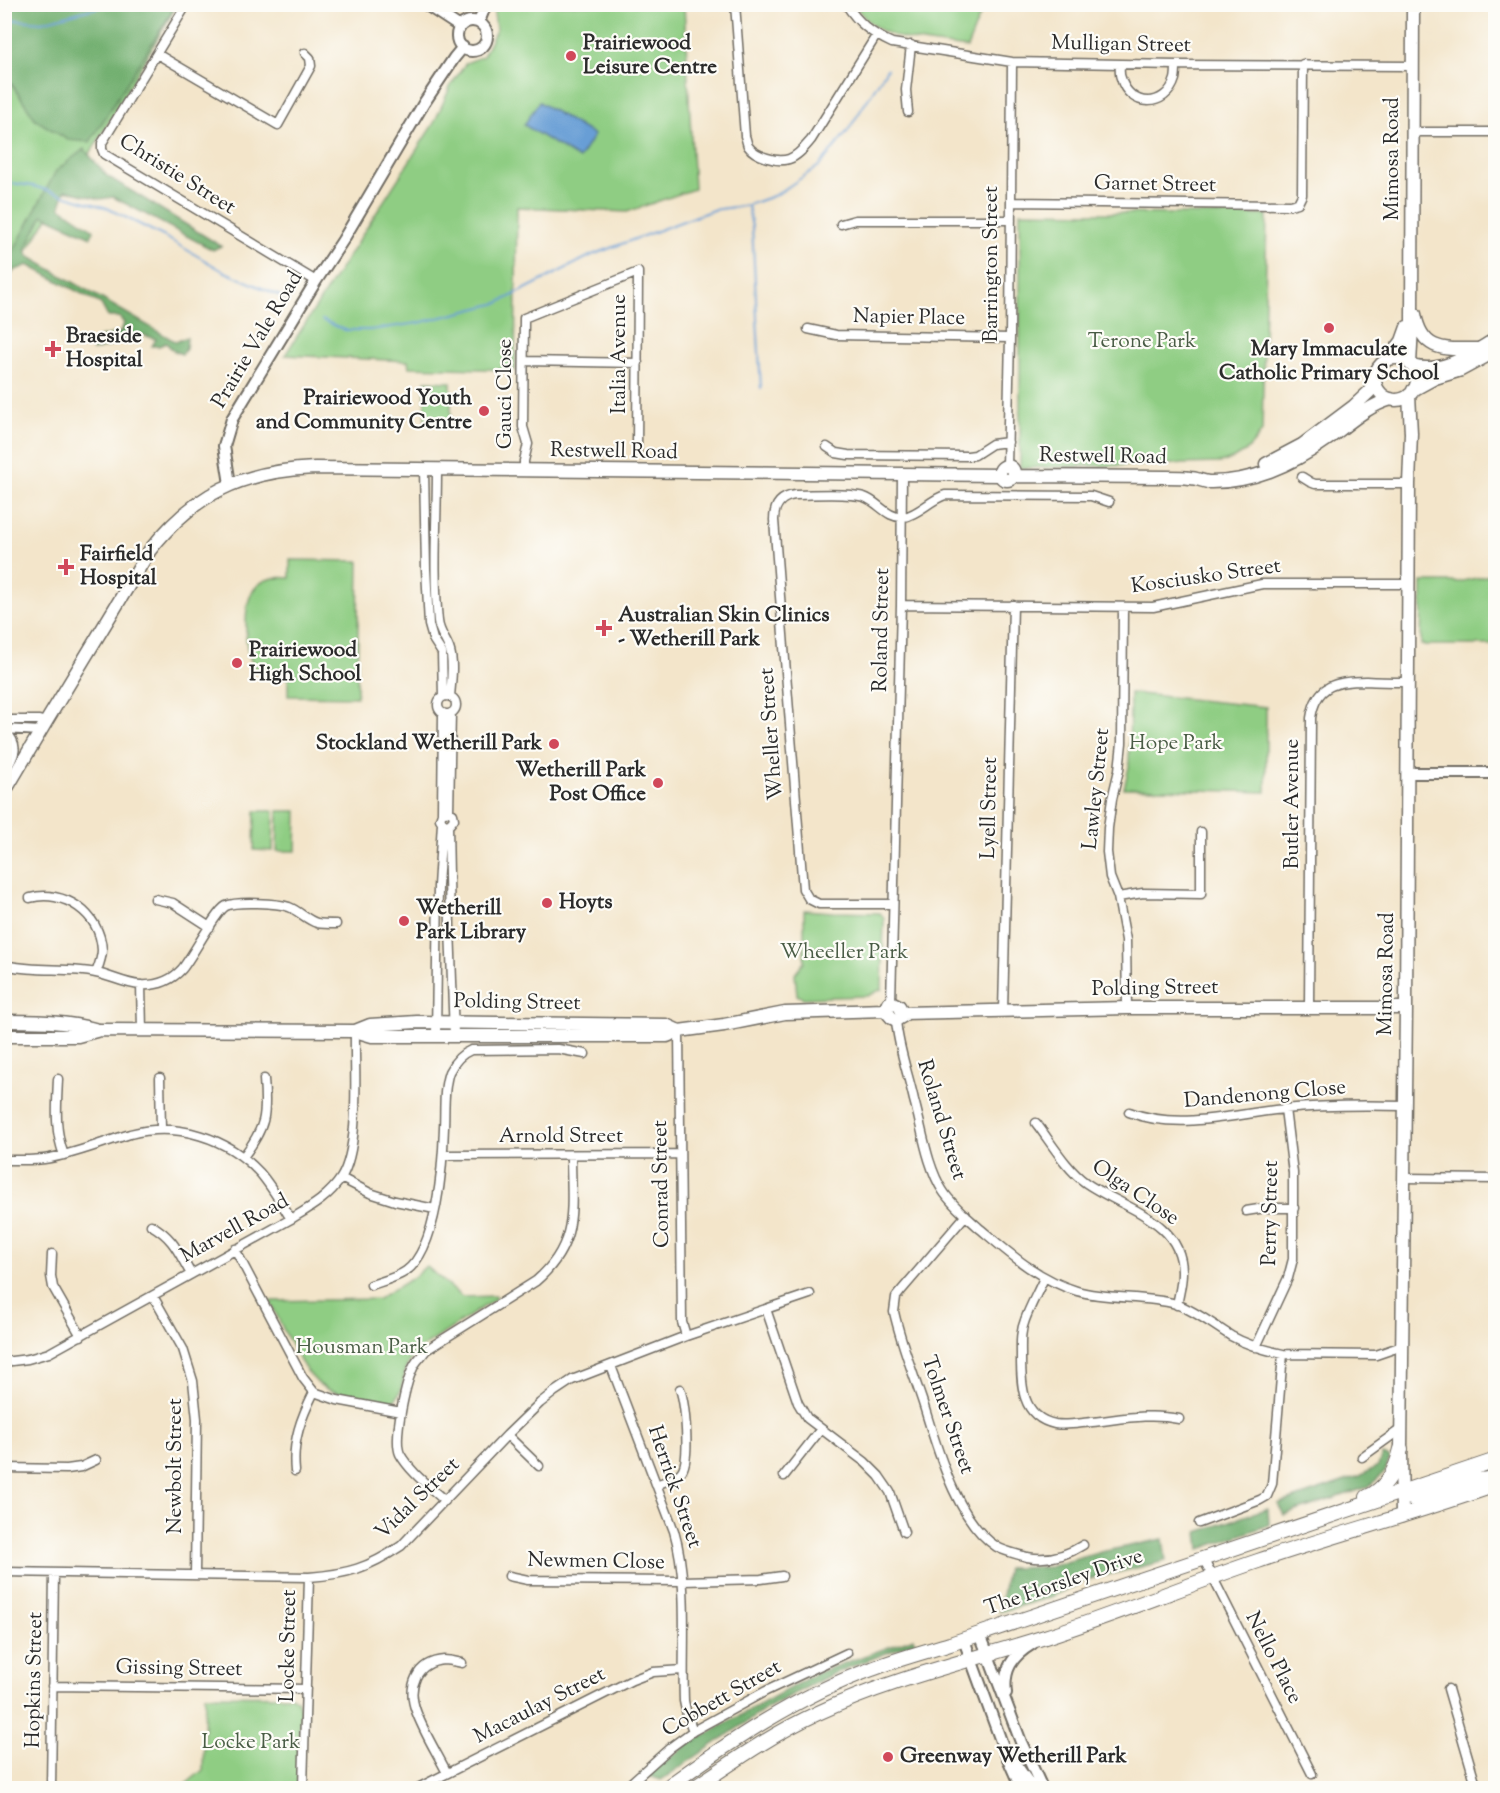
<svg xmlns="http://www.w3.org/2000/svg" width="1500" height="1793" font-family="'Sorts Mill Goudy',serif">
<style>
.green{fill:#8fcd83;stroke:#5d7c57;stroke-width:1.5}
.forest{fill:#73b071;stroke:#4f6e4e;stroke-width:1.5}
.water{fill:#689ed5;stroke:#4a6480;stroke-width:1.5}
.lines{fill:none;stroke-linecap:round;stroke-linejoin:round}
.stream{stroke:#689ed5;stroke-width:2}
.minor-casing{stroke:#716c63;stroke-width:11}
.tertiary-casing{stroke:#716c63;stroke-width:14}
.secondary-casing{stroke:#716c63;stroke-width:15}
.primary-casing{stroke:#716c63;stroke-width:16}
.minor{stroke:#fff;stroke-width:8}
.tertiary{stroke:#fff;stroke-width:10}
.secondary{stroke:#fff;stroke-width:12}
.primary{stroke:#fff;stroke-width:14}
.poi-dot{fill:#d1495b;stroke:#fdfcf7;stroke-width:2}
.labels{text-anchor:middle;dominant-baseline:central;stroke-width:4.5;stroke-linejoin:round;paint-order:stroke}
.poi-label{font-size:21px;font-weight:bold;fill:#2b2b2b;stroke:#fdfcf7;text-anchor:start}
.street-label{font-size:21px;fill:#2b2b2b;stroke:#fdfcf7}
.park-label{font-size:21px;fill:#495c45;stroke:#fdfcf7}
</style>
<rect width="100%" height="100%" fill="#fdfcf7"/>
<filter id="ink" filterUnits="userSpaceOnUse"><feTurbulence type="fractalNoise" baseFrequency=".0167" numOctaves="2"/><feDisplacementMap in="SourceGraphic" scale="12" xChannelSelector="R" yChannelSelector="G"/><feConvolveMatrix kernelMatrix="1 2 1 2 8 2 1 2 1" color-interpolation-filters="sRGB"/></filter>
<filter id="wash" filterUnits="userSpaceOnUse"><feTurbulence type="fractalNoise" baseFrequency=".008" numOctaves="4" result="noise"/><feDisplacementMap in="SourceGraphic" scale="24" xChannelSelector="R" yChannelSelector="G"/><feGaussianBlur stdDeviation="1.35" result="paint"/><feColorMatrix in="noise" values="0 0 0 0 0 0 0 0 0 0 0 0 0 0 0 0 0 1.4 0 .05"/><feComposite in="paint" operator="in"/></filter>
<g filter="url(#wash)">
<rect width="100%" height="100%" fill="#f3e5ca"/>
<!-- green -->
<path class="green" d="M 5,5 L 177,5 L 91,152 L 5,284 Z
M 500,5 L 684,5 L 694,189 L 627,212 L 517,207 L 515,370 L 409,367 L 408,361 L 285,355 L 434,123 L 451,85 L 466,63 L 483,56 L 496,30 L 494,13 Z
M 854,5 L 984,5 L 967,48 C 941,44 898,42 877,28 C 867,22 861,13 854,5 Z
M 1020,212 L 1267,215 L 1262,431 C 1250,450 1241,457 1220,463 L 1020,468 Z
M 425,381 L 451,382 L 451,422 L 425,421 Z
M 290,560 L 359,561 L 357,697 L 288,696 L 288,677 C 250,681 245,654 246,624 C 246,594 255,574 290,578 Z
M 1495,574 L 1495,645 L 1421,645 L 1422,582 L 1458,582 Z
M 1130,693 L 1266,707 L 1266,792 L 1124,788 L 1129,767 Z
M 255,811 L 274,811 L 273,851 L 254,850 Z
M 278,811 L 297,811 L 296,851 L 277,851 Z
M 804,910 L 833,912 L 880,913 L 884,918 L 882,989 L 867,996 L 803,998 L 797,995 L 795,974 L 804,962 Z
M 426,1266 L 462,1297 L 496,1296 L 497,1298 L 426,1345 C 418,1351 410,1357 407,1366 C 402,1379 403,1393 393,1402 L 384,1402 C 368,1399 338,1395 325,1388 C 301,1375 282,1325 270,1301 L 378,1299 L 414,1277 Z
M 205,1695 L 291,1696 L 297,1700 L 300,1708 L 298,1788 L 181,1788 L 203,1770 Z"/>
<!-- forest -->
<path class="forest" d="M 4,5 L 5,4 L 176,5 L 90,142 L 68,140 L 36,120 L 11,83 L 5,82 Z
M 84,149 L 107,176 L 221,246 L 213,250 L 113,197 L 100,199 L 65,190 L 60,207 L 94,230 L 91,237 L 43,215 L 26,248 L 28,256 L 176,342 L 187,337 L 186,349 L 182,354 L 174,351 L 166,343 L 159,346 L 152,346 L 156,339 L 144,335 L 93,351 L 91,346 L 97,338 L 121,332 L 124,323 L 119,317 L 108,317 L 101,304 L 28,265 L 13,271 L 5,284 L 5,267 L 56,171 Z
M 1382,1455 L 1390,1458 L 1385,1472 L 1368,1487 L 1284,1515 L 1278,1504 L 1360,1476 L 1378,1466 Z
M 1268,1508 L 1269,1525 L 1200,1549 L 1198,1532 Z
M 1163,1539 L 1166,1561 L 1090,1579 L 1051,1597 L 999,1612 L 1007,1568 L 1049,1567 L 1101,1552 Z
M 914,1638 L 915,1642 L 832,1674 L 769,1707 L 661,1780 L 646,1775 L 692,1742 L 817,1673 Z"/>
<!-- water -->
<path class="water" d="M 539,102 L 594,135 L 579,159 L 524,125 Z"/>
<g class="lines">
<!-- stream -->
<path class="stream" d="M 4,19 L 42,22 L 111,4
M 4,182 L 33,186 L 107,208 L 165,237 L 223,271 L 287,299
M 748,206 L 752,227 L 761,389
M 322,320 L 345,330 L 370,330 L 418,323 L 498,303 L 592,255 L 713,210 L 748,205 L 776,195 L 819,166 L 847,132 L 887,69"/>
</g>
</g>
<g filter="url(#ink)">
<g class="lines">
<!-- minor casing -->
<g class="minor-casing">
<path id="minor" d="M 187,4 L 102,143 L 102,149 L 104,154 L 316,281
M 735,4 L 745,136 C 746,138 747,144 748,146 C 755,156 777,163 789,159 C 798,156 805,147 811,140 L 876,36
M 846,4 C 858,23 872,34 892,43 L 1012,62 L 1176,65 L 1413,66
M 157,54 L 278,125 L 311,66 L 310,58 L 305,53
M 1120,64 C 1120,68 1119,74 1121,78 C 1129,108 1166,109 1175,79 C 1176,75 1176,69 1176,65
M 908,112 L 906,90 L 911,45
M 1412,132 L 1496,132
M 1011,202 L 1290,205 L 1298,203 L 1302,195 L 1303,64
M 841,224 L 855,220 L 1011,220
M 808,329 L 836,335 L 1010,338
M 524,361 L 638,363
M 827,447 L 836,453 L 848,455 L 968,456 L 975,455 L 992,444 L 1008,442
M 1007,466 L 1010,338 L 1012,62
M 424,469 L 426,569 L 429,625 L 433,639 L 442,653 L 443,697
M 437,469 C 437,520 433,571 438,621 C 439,633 447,640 450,651 C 454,665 451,682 450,697
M 524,471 L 524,461 L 528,444 L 523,427 L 524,318 L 638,272 L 637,452
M 1302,477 L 1310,482 L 1315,484 L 1409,484
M 901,605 L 1153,607 L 1262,584 L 1409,584
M 1123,607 L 1122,743 L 1119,770 L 1112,799 L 1108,828 L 1107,852 L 1110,877 L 1118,897 L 1126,940 L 1127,1008
M438 705a9 9 0 1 1 18 0a9 9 0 1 1-18 0Z
M 4,720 L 39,720 L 46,722
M 4,729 L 40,731
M 4,730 C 21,746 15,755 4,772
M 449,812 L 451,713
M 442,813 L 447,811 L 453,814 L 454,819 L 450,824 L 444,825 L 440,819 L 442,813 L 443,713
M 448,825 L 450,927 L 454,1035
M 1118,897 L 1143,893 L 1201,894 L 1201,832
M 30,898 C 64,889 100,913 102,950 C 102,958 99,965 96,973
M 155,899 L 173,903 L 210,927
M 893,904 L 819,904 L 809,899 L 803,889 L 774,520 C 774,506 780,497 795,495 C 813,495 847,492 864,497 C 879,502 887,519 904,517 C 919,514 930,500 945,495 L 1091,496 L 1109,502
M 10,966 C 38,972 68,967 96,973 C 111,976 125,984 140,985 C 156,986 171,981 182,969 C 192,957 216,911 226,906 C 236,901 278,903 289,907 C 299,911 307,920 317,923 C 323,924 330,924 336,924
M 141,985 L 142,1030
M 891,1002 L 901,605 L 902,475
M 1309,1007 L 1311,718 C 1316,684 1337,681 1366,681 C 1380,682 1394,682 1408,682
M 1003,1011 L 1013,605
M 896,1020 C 898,1047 908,1073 914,1100 C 922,1128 927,1167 943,1191 C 952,1205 966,1216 978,1227 C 1009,1253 1037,1279 1077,1291 C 1109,1300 1144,1295 1176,1304 C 1196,1311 1213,1325 1231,1336 C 1247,1345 1265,1350 1283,1354 L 1376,1355 L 1402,1346
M 679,1031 L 682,1322 L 686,1336
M 436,1036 L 438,886 L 442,823
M 160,1078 L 161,1129
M 58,1079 C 57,1105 54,1129 64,1155
M 1129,1112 C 1178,1131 1234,1114 1284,1109 C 1324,1105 1364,1105 1404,1106
M 1036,1123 C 1050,1141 1067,1170 1086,1183 C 1122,1208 1183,1220 1182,1273 C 1182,1284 1179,1294 1177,1305
M 443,1155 L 679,1154
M 243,1157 C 266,1127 267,1115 264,1079
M 4,1160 C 20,1160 35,1161 50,1158 C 78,1153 104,1142 130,1134 C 177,1122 227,1137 260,1173 C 272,1187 281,1203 291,1219
M 341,1178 L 370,1193 L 395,1201 L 435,1209
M 1404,1178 L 1496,1179
M 1246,1211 L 1265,1208 L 1294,1208
M 966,1215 L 900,1292 L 896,1297 L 894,1312 C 901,1343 913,1373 923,1403 C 937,1447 956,1521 997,1547 C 1006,1552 1017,1554 1027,1557 C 1048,1561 1066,1556 1083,1545
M 151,1225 C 174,1238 178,1252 191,1274
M 235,1249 L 303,1378 L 314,1392 L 337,1400 L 401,1412
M 52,1254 L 51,1276 L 53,1287 L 81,1336
M 1044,1278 C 1038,1292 1030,1306 1025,1320 C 1020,1332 1021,1344 1021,1357 C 1021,1384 1021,1417 1055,1424 C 1067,1426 1080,1423 1092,1422 C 1121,1419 1150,1413 1179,1419
M 371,1285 C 383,1281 396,1278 406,1271 C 437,1249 443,1164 444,1127 C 445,1110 443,1089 449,1072 C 454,1062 461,1054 471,1050 L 558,1049 L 585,1054
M 153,1296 L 183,1349 L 193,1381 L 197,1419 L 195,1574
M 766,1309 L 798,1403 L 807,1418 L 865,1462 L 879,1476 L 890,1492 L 904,1532
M 1256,1347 L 1288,1278 L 1293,1259 L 1293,1173 L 1285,1109
M 4,1362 L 28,1359 L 49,1353 L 291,1219 C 309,1208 329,1197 341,1178 C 361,1146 354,1070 355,1031
M 611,1366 L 674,1531 C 689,1582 682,1647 684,1701 L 687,1715 L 693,1731
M 507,1435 L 539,1466
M 1362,1457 L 1401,1429
M 4,1468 L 67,1469 L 81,1467 L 96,1460
M 295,1471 C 292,1441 301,1418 314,1392
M 784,1476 L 821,1429
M 656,1485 C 664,1482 675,1479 681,1472 C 691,1461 685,1403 680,1389
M 445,1501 C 430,1487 410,1472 400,1454 C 393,1438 406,1380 415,1364 C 418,1359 423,1355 426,1350 L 536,1281 C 580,1243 571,1207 571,1155
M 1199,1523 L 1260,1500 L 1267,1496 L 1272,1484 L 1283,1354
M 1203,1558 L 1312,1774
M 4,1572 L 309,1577 C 348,1574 368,1568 401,1546 L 507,1435 L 540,1403 L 554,1392 L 572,1380 L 686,1336 L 810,1294
M 509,1576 L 528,1580 L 683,1581 L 761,1579 L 782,1576
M 52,1686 L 306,1689
M 1448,1689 L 1477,1788
M 447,1773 C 437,1753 424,1733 416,1711 C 407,1687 416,1662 444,1660 C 450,1660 457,1662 462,1663
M 51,1788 L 54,1573
M 303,1788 L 309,1577
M 418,1788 L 632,1680 L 653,1672 L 683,1670
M 625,1788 L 671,1747 L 693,1731 L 766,1691 L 847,1653"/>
</g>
<!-- tertiary casing -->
<g class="tertiary-casing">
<path id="tertiary" d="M 425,4 L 460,27
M457 36a15 15 0 1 1 30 0a15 15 0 1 1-30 0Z
M 479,22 L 486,4
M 230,484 L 224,446 L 232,419 L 316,281 L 343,240 L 424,103 L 454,58 L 463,47
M 1408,773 L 1496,773
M 980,1634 L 1021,1742 L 1042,1788
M 964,1640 L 1005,1752 L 1021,1788
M 1006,1693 C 1003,1670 1012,1656 1032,1644
M 1015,1763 L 1029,1783 L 1035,1788"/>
</g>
<!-- secondary casing -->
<g class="secondary-casing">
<path id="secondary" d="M 1415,314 C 1422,353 1446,349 1477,349
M1375 379a21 21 0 1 1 42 0a21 21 0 1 1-42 0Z
M 1388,360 L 1402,341 L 1407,327
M 1410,364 L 1412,326 L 1413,4
M 1412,366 C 1443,375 1470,354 1496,339
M 1413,390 L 1435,378 L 1461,370 L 1496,351
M 1266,464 L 1302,445 L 1354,406 L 1369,392 L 1375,380
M1000 473a7 7 0 1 1 14 0a7 7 0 1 1-14 0Z
M 1014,476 L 1167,477 C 1175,477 1183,477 1190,478 C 1196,478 1202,481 1208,482 C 1250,483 1292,465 1325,441 C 1345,427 1366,406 1391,399
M 4,793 L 46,722 L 150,550 C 195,493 242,471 315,468 L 1000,475
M 885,1010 L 888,1003 L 891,1002 L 899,1006 L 903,1013
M 885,1010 L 892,1018 L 896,1020 L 903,1016 L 903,1013
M 903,1013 L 1127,1008 L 1406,1008
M 4,1021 C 36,1021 68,1021 98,1030
M 355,1031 L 370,1025 L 417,1022 L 666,1025 L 679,1031
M 4,1036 L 78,1036 L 100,1030 L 355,1031 L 372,1036 L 667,1036 L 679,1031 L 724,1025 L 785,1013 L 885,1010
M 1402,1516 L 1401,1449 L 1406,1008 L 1409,484 L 1411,433 L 1409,395"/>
</g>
<!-- primary casing -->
<g class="primary-casing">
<path id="primary" d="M 1401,1491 C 1408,1498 1413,1500 1422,1499 L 1481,1480 L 1496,1478
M 1367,1497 C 1387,1488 1396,1470 1401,1449
M 666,1788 C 729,1742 797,1696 872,1669 C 897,1659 924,1652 950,1644 L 1496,1460
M 694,1788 C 734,1761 774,1733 818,1713 C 890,1679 969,1661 1045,1637 C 1117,1614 1187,1585 1258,1561 C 1337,1534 1417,1513 1496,1485"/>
</g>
<!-- minor -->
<use href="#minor" class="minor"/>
<!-- tertiary -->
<use href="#tertiary" class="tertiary"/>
<!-- secondary -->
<use href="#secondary" class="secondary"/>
<!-- primary -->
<use href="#primary" class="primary"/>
</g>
</g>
<!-- markers -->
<g class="poi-dot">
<circle cx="571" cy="56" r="6"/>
<circle cx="1329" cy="328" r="6"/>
<path d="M50 340h6v6h6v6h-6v6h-6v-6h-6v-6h6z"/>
<circle cx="484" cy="411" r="6"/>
<path d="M63 558h6v6h6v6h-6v6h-6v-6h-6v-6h6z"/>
<path d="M601 619h6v6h6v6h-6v6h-6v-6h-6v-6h6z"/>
<circle cx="237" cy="663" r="6"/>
<circle cx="554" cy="744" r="6"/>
<circle cx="658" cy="783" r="6"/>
<circle cx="547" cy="903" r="6"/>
<circle cx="404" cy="921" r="6"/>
<circle cx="888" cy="1757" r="6"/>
</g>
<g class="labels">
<!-- poi labels -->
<g class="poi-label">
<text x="583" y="44">Prairiewood<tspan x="583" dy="24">Leisure Centre</tspan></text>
<text x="66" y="337">Braeside<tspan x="66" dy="24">Hospital</tspan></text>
<text x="1329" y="350" text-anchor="middle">Mary Immaculate<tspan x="1329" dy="24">Catholic Primary School</tspan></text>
<text x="472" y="399" text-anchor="end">Prairiewood Youth<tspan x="472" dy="24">and Community Centre</tspan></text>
<text x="80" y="555">Fairfield<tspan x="80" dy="24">Hospital</tspan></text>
<text x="618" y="616">Australian Skin Clinics<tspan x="618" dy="24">- Wetherill Park</tspan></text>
<text x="249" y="651">Prairiewood<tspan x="249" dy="24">High School</tspan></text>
<text x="542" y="744" text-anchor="end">Stockland Wetherill Park</text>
<text x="646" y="771" text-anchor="end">Wetherill Park<tspan x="646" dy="24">Post Office</tspan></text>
<text x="559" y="903">Hoyts</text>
<text x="416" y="909">Wetherill<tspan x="416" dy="24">Park Library</tspan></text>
<text x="900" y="1757">Greenway Wetherill Park</text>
</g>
<!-- street labels -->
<g class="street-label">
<text transform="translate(1121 45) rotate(1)">Mulligan Street</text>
<text transform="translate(1393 159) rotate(-90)">Mimosa Road</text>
<text transform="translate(177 175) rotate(32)">Christie Street</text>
<text transform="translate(1155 185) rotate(1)">Garnet Street</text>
<text transform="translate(992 264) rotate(-90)">Barrington Street</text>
<text transform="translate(909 318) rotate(1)">Napier Place</text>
<text transform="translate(258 340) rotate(-59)">Prairie Vale Road</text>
<text transform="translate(620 354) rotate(-90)">Italia Avenue</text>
<text transform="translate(506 394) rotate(-90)">Gauci Close</text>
<text transform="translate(614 452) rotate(1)">Restwell Road</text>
<text transform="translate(1103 457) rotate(1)">Restwell Road</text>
<text transform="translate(1206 577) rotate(-8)">Kosciusko Street</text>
<text transform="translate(882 630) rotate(-89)">Roland Street</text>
<text transform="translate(772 734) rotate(-94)">Wheller Street</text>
<text transform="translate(1097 789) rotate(-84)">Lawley Street</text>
<text transform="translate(1293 804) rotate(-90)">Butler Avenue</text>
<text transform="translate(990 808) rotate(-89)">Lyell Street</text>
<text transform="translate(1387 974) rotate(-89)">Mimosa Road</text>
<text transform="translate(1155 989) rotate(-1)">Polding Street</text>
<text transform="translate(517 1003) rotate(1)">Polding Street</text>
<text transform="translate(1265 1095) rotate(-5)">Dandenong Close</text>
<text transform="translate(941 1120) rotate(73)">Roland Street</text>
<text x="561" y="1137">Arnold Street</text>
<text transform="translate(662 1184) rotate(-91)">Conrad Street</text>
<text transform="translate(1135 1193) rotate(34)">Olga Close</text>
<text transform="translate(1271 1213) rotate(-89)">Perry Street</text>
<text transform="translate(235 1229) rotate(-29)">Marvell Road</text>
<text transform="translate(947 1415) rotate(71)">Tolmer Street</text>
<text transform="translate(176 1466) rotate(-90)">Newbolt Street</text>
<text transform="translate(674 1487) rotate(71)">Herrick Street</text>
<text transform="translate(418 1499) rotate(-44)">Vidal Street</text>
<text transform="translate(596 1562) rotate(1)">Newmen Close</text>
<text transform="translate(1064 1583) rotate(-19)">The Horsley Drive</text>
<text transform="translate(289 1646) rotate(-89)">Locke Street</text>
<text transform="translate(1273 1658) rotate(63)">Nello Place</text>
<text transform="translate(179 1669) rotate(1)">Gissing Street</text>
<text transform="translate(35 1680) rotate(-89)">Hopkins Street</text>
<text transform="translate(722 1699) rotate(-30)">Cobbett Street</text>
<text transform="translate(540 1706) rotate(-27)">Macaulay Street</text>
</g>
<!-- park labels -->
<g class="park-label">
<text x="1142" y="342">Terone Park</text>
<text x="1176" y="744">Hope Park</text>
<text x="844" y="953">Wheeller Park</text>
<text x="362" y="1348">Housman Park</text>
<text x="251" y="1743">Locke Park</text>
</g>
</g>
<!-- margin -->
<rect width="1500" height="1793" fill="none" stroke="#fdfcf7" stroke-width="24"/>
</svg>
